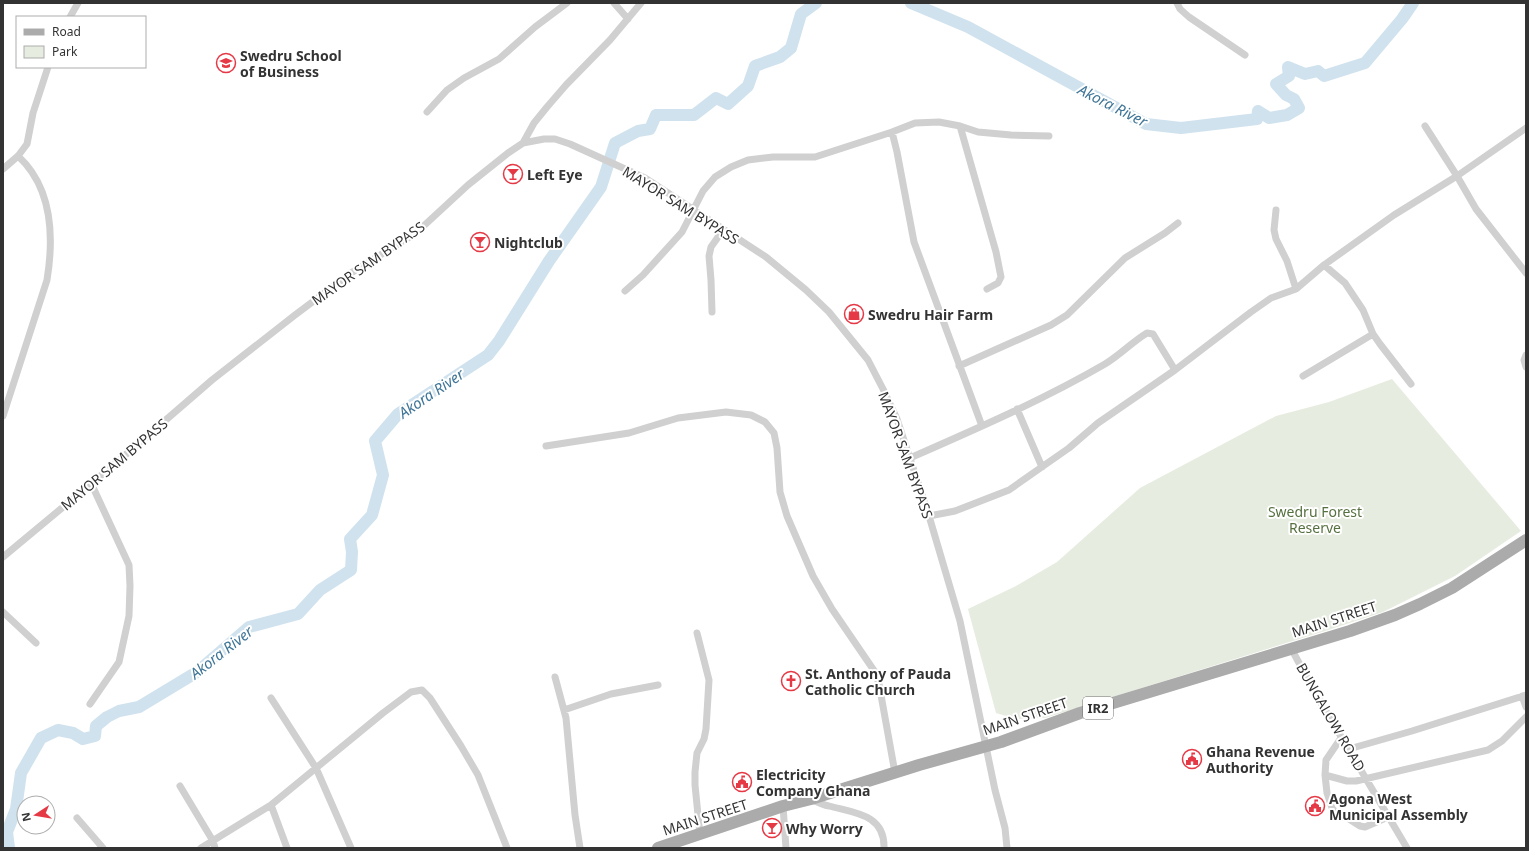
<svg xmlns="http://www.w3.org/2000/svg" width="1529" height="851" font-family="'Noto Sans',sans-serif">
<style>
.green{fill:#e6ecdf}
.lines{fill:none;stroke-linecap:round;stroke-linejoin:round}
.river{stroke:#cfe2ee;stroke-width:12}
.minor{stroke:#d0d0d0;stroke-width:7}
.primary{stroke:#ababab;stroke-width:12}
.labels{text-anchor:middle;dominant-baseline:central;stroke-width:4;stroke-linejoin:round;paint-order:stroke}
.shield{fill:#fff;stroke:#707070;stroke-width:1}
.shield-label{font-size:13px;font-weight:bold;fill:#333}
.poi-label{font-size:14px;font-weight:bold;fill:#333;stroke:#fff;text-anchor:start}
.street-label{font-size:14px;fill:#333;stroke:#fff}
.park-label{font-size:14px;fill:#56703f;stroke:#fff}
.water-label{font-size:15px;font-style:italic;fill:#3f7597;stroke:#fff}
</style>
<rect width="100%" height="100%" fill="#fff"/>
<!-- green -->
<path class="green" d="M 1392,379 L 1521,531 L 1455,576 L 1383,612 L 1325,631 L 1045,718 L 1016,719 L 996,713 L 968,609 L 1016,586 L 1057,562 L 1140,488 L 1276,416 L 1329,402 Z"/>
<g class="lines">
<!-- river -->
<path class="river" d="M 911,3 L 968,27 L 1146,124 L 1181,128 L 1257,119 L 1258,111 L 1269,118 L 1287,115 L 1299,108 L 1294,99 L 1286,95 L 1276,84 L 1289,76 L 1288,67 L 1305,74 L 1318,71 L 1324,76 L 1365,63 L 1402,19 L 1413,3
M 9,848 L 7,832 L 16,809 L 21,773 L 41,738 L 58,730 L 73,733 L 83,739 L 95,736 L 96,726 L 107,717 L 119,711 L 139,707 L 197,672 L 249,627 L 298,614 L 320,590 L 351,570 L 352,552 L 350,539 L 372,515 L 383,475 L 375,441 L 398,414 L 488,355 L 499,341 L 549,261 L 601,187 L 615,143 L 638,131 L 650,129 L 656,115 L 694,115 L 716,98 L 728,104 L 748,86 L 755,66 L 780,57 L 791,48 L 801,14 L 816,3"/>
<!-- minor -->
<path class="minor" d="M 614,3 L 628,19
M 1177,3 L 1180,9 L 1189,17 L 1245,55
M 70,17 L 78,3
M 427,112 L 447,90 L 464,78 L 499,59 L 535,27 L 567,3
M 960,126 L 996,252 L 1001,277 L 998,283 L 987,289
M 1425,126 L 1457,176 L 1476,209 L 1526,273
M 892,132 L 915,123 L 939,122 L 960,126 L 978,132 L 1011,135 L 1049,136
M 523,143 L 534,123 L 547,107 L 566,85 L 610,40 L 641,3
M 3,169 L 18,156 L 27,144 L 33,113 L 48,67
M 1276,210 L 1274,230 L 1276,239 L 1287,261 L 1296,289
M 1324,265 L 1345,283 L 1363,310 L 1373,334 L 1380,344 L 1411,384
M 625,291 L 643,275 L 682,232 L 703,191 L 715,177 L 731,167 L 748,160 L 773,157 L 815,157 L 892,132 L 897,152 L 914,242 L 982,426
M 712,312 L 711,280 L 709,256 L 711,247 L 723,230
M 1526,355 L 1524,360 L 1526,367
M 959,366 L 1051,325 L 1067,315 L 1125,258 L 1165,233 L 1178,223
M 1303,376 L 1373,334
M 1017,409 L 1042,467
M 3,416 L 47,280 C 54,237 53,188 18,156
M 546,446 L 629,433 L 678,418 L 726,412 L 751,415 L 765,422 L 774,433 L 777,448 L 780,492 L 787,516 L 813,576 L 832,609 L 875,672 L 879,684 L 895,773
M 910,458 C 976,429 1043,400 1105,364 C 1120,355 1132,342 1147,333 L 1153,334 L 1175,370
M 929,516 L 955,511 L 1009,490 L 1069,448 L 1098,423 L 1175,370 L 1251,312 L 1271,298 L 1296,289 L 1324,265 L 1394,215 L 1457,176 L 1526,128
M 3,557 L 116,463 L 212,380 L 295,315 L 351,273 L 416,233 L 468,185 L 508,153 L 523,143 L 544,139 L 555,139 L 570,144 L 645,178 L 766,257 L 806,290 L 829,312 L 868,360 L 883,389 L 897,419 L 929,516 L 960,621 L 995,790 L 1005,828 L 1007,848
M 3,612 L 36,643
M 697,633 L 709,680 L 706,729 L 704,739 L 697,753 L 695,772 L 695,785 L 700,835
M 1291,648 L 1314,691 L 1407,848
M 555,677 L 566,718 L 575,815 L 580,848
M 1522,696 L 1526,707
M 271,698 L 316,768 L 351,848
M 90,704 L 119,662 L 129,616 L 130,586 L 129,565 L 91,483
M 564,710 L 611,694 L 658,685
M 1341,738 L 1326,760 L 1325,775 L 1327,793 L 1332,808 L 1337,814 L 1346,817 L 1360,826 L 1365,827 L 1388,817
M 1349,749 L 1412,731 L 1526,695
M 1325,775 L 1347,781 L 1356,781 L 1488,750 L 1502,741 L 1526,717
M 180,786 L 213,841 L 215,848
M 811,799 C 817,802 823,805 829,806 C 854,813 885,814 884,848
M 271,805 L 287,848
M 783,806 L 786,848
M 77,818 L 103,848
M 201,848 L 271,805 L 383,713 L 411,692 L 422,690 L 430,698 L 461,746 L 478,775 L 507,848"/>
<!-- primary -->
<path class="primary" d="M 658,848 L 783,806 L 811,799 L 919,765 L 1001,742 L 1080,713 L 1350,631 L 1395,615 L 1420,604 L 1452,588 L 1526,540"/>
</g>
<!-- icons -->
<defs>
<g id="school-ring" transform="scale(1)"><circle r="9.5" fill="#fff" stroke="#e63946" stroke-width="1.5"/><path d="M0-5L7-2L0 1L-7-2ZM-4 1L0 2.5L4 1V4Q0 6-4 4Z" fill="#e63946"/></g>
<g id="bar-ring" transform="scale(1)"><circle r="9.5" fill="#fff" stroke="#e63946" stroke-width="1.5"/><path d="M-6-5H6L.8 .8V4.5H3.5V6h-7V4.5H-.8V.8Z" fill="#e63946"/></g>
<g id="shop-ring" transform="scale(1)"><circle r="9.5" fill="#fff" stroke="#e63946" stroke-width="1.5"/><path d="M-5-2.5h2.3a2.7 3.5 0 0 1 5.4 0H5L5.5 6h-11ZM-1.5-2.5h3a1.5 2.3 0 0 0-3 0Z" fill="#e63946"/></g>
<g id="church-ring" transform="scale(1)"><circle r="9.5" fill="#fff" stroke="#e63946" stroke-width="1.5"/><path d="M-1.2-6h2.4v3.5h3.3v2.4h-3.3V6h-2.4V-.1h-3.3v-2.4h3.3Z" fill="#e63946"/></g>
<g id="civic-ring" transform="scale(1)"><circle r="9.5" fill="#fff" stroke="#e63946" stroke-width="1.5"/><path d="M-.6-6.5H3V-4.5H.6V-3L4-1V1h2V6H-6V1h2V-1L-.6-3ZM-1.2 2.5V6h2.4V2.5Z" fill="#e63946"/></g>
</defs>
<g fill-rule="evenodd">
<use href="#school-ring" x="226" y="63"/>
<use href="#bar-ring" x="513" y="174"/>
<use href="#bar-ring" x="480" y="242"/>
<use href="#shop-ring" x="854" y="314"/>
<use href="#church-ring" x="791" y="681"/>
<use href="#civic-ring" x="1192" y="759"/>
<use href="#civic-ring" x="742" y="782"/>
<use href="#civic-ring" x="1315" y="806"/>
<use href="#bar-ring" x="772" y="828"/>
</g>
<g class="labels">
<!-- shield labels -->
<rect class="shield" x="1083" y="697" width="30" height="22" rx="3"/>
<g class="shield-label">
<text x="1098" y="708">IR2</text>
</g>
<!-- poi labels -->
<g class="poi-label">
<text x="240" y="55">Swedru School<tspan x="240" dy="16">of Business</tspan></text>
<text x="527" y="174">Left Eye</text>
<text x="494" y="242">Nightclub</text>
<text x="868" y="314">Swedru Hair Farm</text>
<text x="805" y="673">St. Anthony of Pauda<tspan x="805" dy="16">Catholic Church</tspan></text>
<text x="1206" y="751">Ghana Revenue<tspan x="1206" dy="16">Authority</tspan></text>
<text x="756" y="774">Electricity<tspan x="756" dy="16">Company Ghana</tspan></text>
<text x="1329" y="798">Agona West<tspan x="1329" dy="16">Municipal Assembly</tspan></text>
<text x="786" y="828">Why Worry</text>
</g>
<!-- street labels -->
<g class="street-label">
<text transform="translate(681 205) rotate(32)">MAYOR SAM BYPASS</text>
<text transform="translate(368 263) rotate(-35)">MAYOR SAM BYPASS</text>
<text transform="translate(906 455) rotate(70)">MAYOR SAM BYPASS</text>
<text transform="translate(114 464) rotate(-40)">MAYOR SAM BYPASS</text>
<text transform="translate(1334 619) rotate(-18)">MAIN STREET</text>
<text transform="translate(1025 716) rotate(-19)">MAIN STREET</text>
<text transform="translate(1331 717) rotate(60)">BUNGALOW ROAD</text>
<text transform="translate(705 817) rotate(-18)">MAIN STREET</text>
</g>
<!-- park labels -->
<g class="park-label">
<text x="1315" y="511">Swedru Forest<tspan x="1315" dy="16">Reserve</tspan></text>
</g>
<!-- water labels -->
<g class="water-label">
<text transform="translate(1113 105) rotate(27)">Akora River</text>
<text transform="translate(431 393) rotate(-34)">Akora River</text>
<text transform="translate(221 652) rotate(-38)">Akora River</text>
</g>
</g>
<!-- border -->
<rect width="1529" height="851" fill="none" stroke="#333333" stroke-width="8"/>
<!-- legend -->
<rect x="16" y="16" width="130" height="52" fill="#ffffff" stroke="#adadad"/>
<rect x="24" y="29" width="20" height="6" fill="#ababab" stroke="#adadad"/>
<text x="52" y="36" font-size="12" fill="#333333">Road</text>
<rect x="24" y="46" width="20" height="12" fill="#e6ecdf" stroke="#adadad"/>
<text x="52" y="56" font-size="12" fill="#333333">Park</text>
<!-- north arrow -->
<g transform="translate(36 815) rotate(258)"><circle r="19" fill="#ffffff" stroke="#adadad"/>
<path d="M0-3L7 15L0 10L-7 15Z" fill="#e63946"/>
<text y="-6" font-size="11" font-weight="bold" text-anchor="middle" fill="#333333">N</text>
</g>
</svg>
